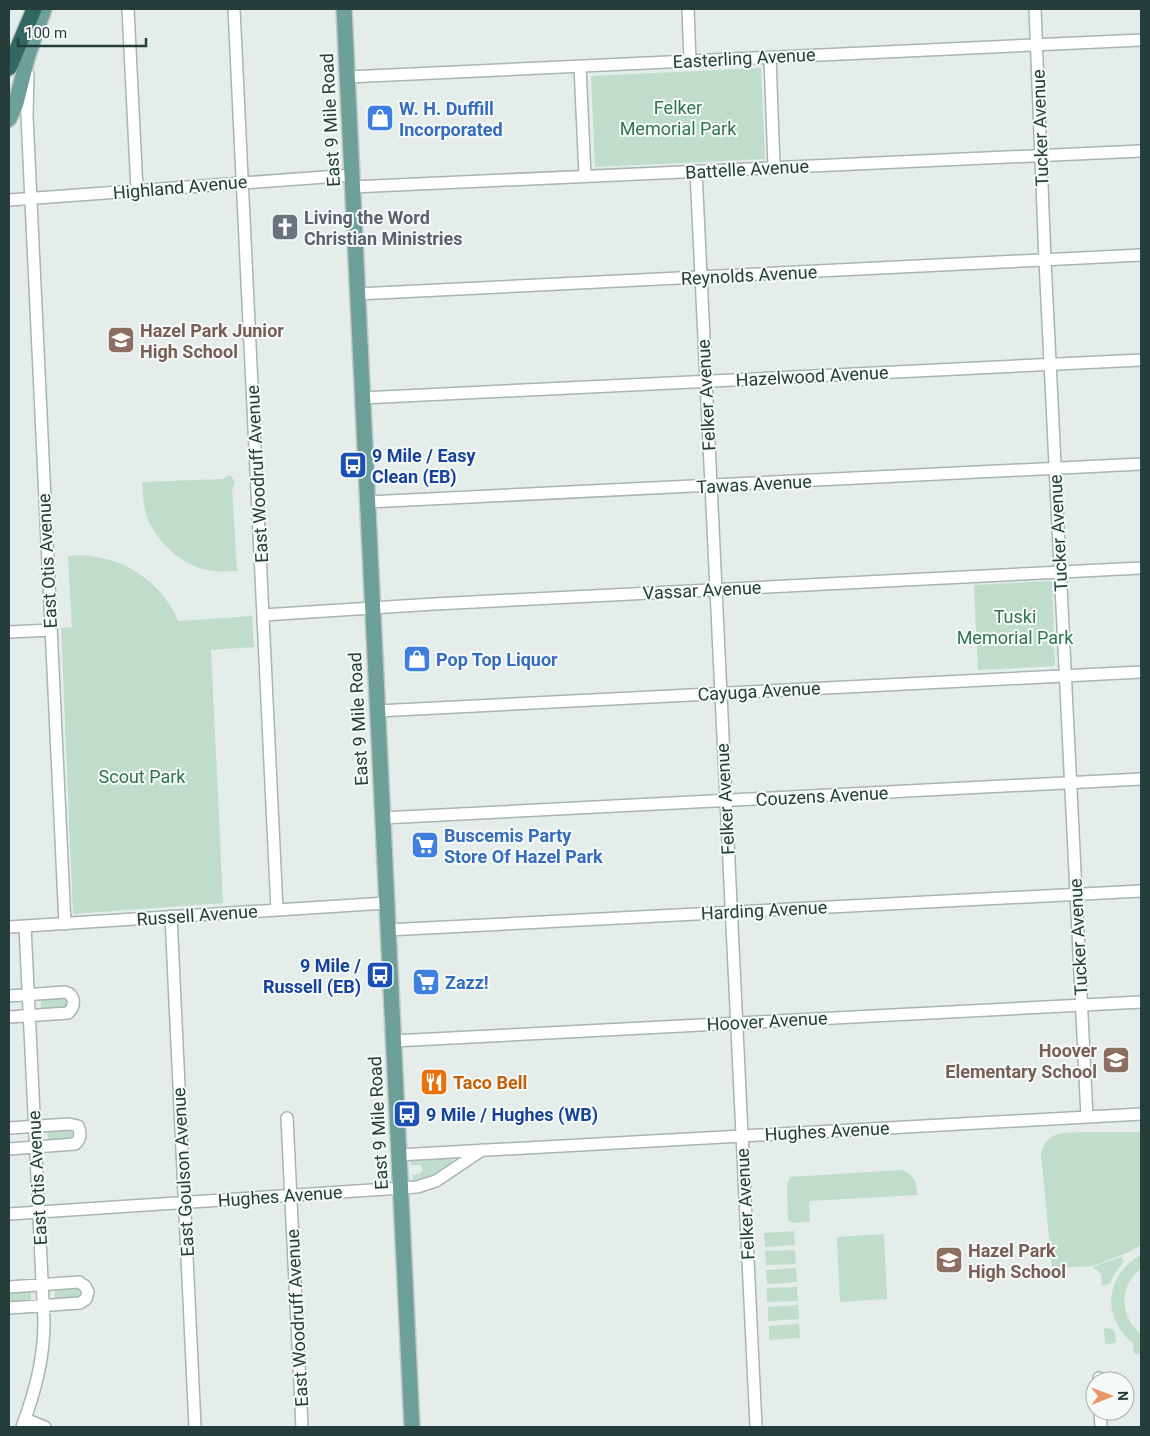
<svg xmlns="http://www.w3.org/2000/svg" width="1150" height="1436" font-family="Roboto,sans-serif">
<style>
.green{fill:#bfddca}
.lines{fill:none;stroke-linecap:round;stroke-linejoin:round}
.minor-casing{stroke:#a8b5b2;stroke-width:14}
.major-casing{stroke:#c2c9c8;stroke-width:18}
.highway-casing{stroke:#c2c9c8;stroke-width:18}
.minor{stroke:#fff;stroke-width:11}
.major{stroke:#6ca098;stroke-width:15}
.highway{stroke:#326864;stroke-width:15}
.labels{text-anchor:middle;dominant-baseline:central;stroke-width:4;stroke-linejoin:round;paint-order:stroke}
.street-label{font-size:18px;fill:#253e3a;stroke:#f5faf8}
.park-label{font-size:18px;fill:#317352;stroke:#f5faf8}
.shop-label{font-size:18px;font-weight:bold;fill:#366cbe;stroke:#f5faf8;text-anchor:start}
.worship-label{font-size:18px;font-weight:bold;fill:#5b616d;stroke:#f5faf8;text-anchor:start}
.education-label{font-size:18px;font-weight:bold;fill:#785e54;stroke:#f5faf8;text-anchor:start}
.transit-label{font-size:18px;font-weight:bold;fill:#164399;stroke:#f5faf8;text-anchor:start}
.food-label{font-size:18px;font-weight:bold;fill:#c56008;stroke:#f5faf8;text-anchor:start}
</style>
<rect width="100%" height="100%" fill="#e5edea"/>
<!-- green -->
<path class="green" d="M 761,68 L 765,159 L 595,167 L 591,76 Z
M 230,475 L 235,482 L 232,489 L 237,571 C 229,571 221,572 213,571 C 183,567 158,544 147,517 C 143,507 143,493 142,482 L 223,479 Z
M 82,555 C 90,556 98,557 106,559 C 136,566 167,591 178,621 L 252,616 L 254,647 L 211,650 L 223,903 L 73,914 L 61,628 L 72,627 L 68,556 Z
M 1052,581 L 1055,666 L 978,670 L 974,585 Z
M 64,997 L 69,1000 L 66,1008 L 41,1010 L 41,998 Z
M 47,1130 L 75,1130 L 74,1138 L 48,1141 Z
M 1083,1132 L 1141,1132 L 1141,1245 L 1127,1253 L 1093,1266 L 1052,1268 L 1041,1154 C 1047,1131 1062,1133 1083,1132 Z
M 449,1157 L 452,1159 L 452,1163 C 441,1172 427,1181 413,1180 L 412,1175 L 420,1174 L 423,1170 L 420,1165 L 411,1165 L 411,1161 Z
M 901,1170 C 915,1174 916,1182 917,1195 L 809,1201 L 810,1222 L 793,1223 L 788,1220 L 787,1183 L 790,1177 Z
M 794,1231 L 795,1245 L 765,1247 L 764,1233 Z
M 884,1234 L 887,1299 L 840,1302 L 837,1237 Z
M 795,1250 L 796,1264 L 766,1265 L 765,1251 Z
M 1141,1255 L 1141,1269 C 1118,1285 1120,1318 1141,1334 L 1141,1354 L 1134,1354 L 1133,1343 C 1101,1318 1105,1274 1141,1255 Z
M 1121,1257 L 1124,1261 L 1115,1273 L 1110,1283 L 1102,1286 L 1101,1274 L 1093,1267 Z
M 796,1268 L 797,1282 L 767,1284 L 766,1270 Z
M 78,1286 L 84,1292 L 80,1297 L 55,1299 L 55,1288 Z
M 797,1287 L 798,1301 L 767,1302 L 767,1288 Z
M 31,1289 L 31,1301 L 9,1302 L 9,1291 Z
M 798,1305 L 799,1319 L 768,1321 L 768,1307 Z
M 799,1324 L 800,1338 L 769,1340 L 769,1326 Z
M 1104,1328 L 1113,1329 L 1115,1334 L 1116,1343 L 1105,1344 Z"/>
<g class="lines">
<!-- minor casing -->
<g class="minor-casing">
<path id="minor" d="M 128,9 L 137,190
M 234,9 L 277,910
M 688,9 L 690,61
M 1035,9 L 1045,260 L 1087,1117
M 770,57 L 774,167
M 580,66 L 585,176
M 28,74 L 27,116 L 65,924
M 347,77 L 1141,40
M 696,171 L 756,1427
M 352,187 L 1141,151
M 9,200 L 352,175
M 357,294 L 1141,255
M 362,398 L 1141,360
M 368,502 L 1141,464
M 263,615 L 434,604 L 1141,568
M 9,632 L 51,630
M 377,711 L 1141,672
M 382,818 L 1141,779
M 171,916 L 195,1427
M 9,927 L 386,903
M 387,930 L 1141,891
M 9,996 L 65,992 C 75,995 76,1006 68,1013 L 9,1017
M 393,1041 L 1141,1002
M 287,1118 L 302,1427
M 9,1128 L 69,1124 L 78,1126 C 81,1133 81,1139 75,1144 L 9,1149
M 398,1155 L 1141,1114
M 9,1214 L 417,1187 L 436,1181 L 482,1150
M 9,1287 L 79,1282 L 85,1286 L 88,1292 L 86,1299 L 80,1303 L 9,1308
M 1099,1378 L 1099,1381
M 1100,1411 L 1101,1427
M 25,1419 L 45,1427
M 22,1427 C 35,1392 44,1359 44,1322 L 25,926"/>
</g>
<!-- major casing -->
<g class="major-casing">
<path id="major" d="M 344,9 L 412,1427
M 9,119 L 16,103 L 28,55 L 44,9"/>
</g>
<!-- highway casing -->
<g class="highway-casing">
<path id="highway" d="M 9,68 L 34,9"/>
</g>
<!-- minor -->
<use href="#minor" class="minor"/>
<!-- major -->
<use href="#major" class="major"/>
<!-- highway -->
<use href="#highway" class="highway"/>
</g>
<!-- icons -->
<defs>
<g id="shop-square" transform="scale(1.4375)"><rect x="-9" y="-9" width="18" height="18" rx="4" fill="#3f7fe0" stroke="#f5faf8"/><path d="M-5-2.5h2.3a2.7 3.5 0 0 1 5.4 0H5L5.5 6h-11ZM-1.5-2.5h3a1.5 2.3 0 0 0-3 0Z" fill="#fff"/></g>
<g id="church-square" transform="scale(1.4375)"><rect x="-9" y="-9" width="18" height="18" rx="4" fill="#6b7280" stroke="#f5faf8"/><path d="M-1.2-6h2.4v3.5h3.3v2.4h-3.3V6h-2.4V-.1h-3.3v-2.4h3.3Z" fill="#fff"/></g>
<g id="school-square" transform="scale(1.4375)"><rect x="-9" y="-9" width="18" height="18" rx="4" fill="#8d6e63" stroke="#f5faf8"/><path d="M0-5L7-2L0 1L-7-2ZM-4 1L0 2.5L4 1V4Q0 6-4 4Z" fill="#fff"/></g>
<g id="bus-square" transform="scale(1.4375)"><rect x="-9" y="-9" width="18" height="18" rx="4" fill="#1a4fb4" stroke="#f5faf8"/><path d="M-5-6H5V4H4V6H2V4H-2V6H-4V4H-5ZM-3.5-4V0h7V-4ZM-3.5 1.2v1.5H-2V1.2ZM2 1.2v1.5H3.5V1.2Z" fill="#fff"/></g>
<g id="supermarket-square" transform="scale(1.4375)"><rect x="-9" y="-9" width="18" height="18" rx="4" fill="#3f7fe0" stroke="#f5faf8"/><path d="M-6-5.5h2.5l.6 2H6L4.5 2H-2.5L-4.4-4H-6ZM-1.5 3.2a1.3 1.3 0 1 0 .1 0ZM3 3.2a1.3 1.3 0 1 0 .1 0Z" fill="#fff"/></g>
<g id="restaurant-square" transform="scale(1.4375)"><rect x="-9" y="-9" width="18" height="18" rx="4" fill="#e8710a" stroke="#f5faf8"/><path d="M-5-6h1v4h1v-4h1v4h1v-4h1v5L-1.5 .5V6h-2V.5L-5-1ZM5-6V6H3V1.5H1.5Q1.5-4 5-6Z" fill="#fff"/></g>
</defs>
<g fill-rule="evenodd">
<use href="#shop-square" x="380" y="118"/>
<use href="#church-square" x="285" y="227"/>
<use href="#school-square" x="121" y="340"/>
<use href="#bus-square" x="353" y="465"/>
<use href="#shop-square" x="417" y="659"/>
<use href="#supermarket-square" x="425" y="845"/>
<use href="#bus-square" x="380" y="975"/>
<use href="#supermarket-square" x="426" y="982"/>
<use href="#school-square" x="1116" y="1060"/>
<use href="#restaurant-square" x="434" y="1082"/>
<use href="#bus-square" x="407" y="1114"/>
<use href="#school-square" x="949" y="1260"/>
</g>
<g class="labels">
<!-- street labels -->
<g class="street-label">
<text transform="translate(744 58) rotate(-3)">Easterling Avenue</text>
<text transform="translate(330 120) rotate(-93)">East 9 Mile Road</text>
<text transform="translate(1040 128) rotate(-92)">Tucker Avenue</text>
<text transform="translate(747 169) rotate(-3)">Battelle Avenue</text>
<text transform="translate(180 187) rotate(-5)">Highland Avenue</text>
<text transform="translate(749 275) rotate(-3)">Reynolds Avenue</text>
<text transform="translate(812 376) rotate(-3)">Hazelwood Avenue</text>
<text transform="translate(706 395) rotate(-93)">Felker Avenue</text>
<text transform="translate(257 474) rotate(-93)">East Woodruff Avenue</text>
<text transform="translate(754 484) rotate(-3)">Tawas Avenue</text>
<text transform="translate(1058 533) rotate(-93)">Tucker Avenue</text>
<text transform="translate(47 561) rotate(-93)">East Otis Avenue</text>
<text transform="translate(702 590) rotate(-3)">Vassar Avenue</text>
<text transform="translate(759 691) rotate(-3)">Cayuga Avenue</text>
<text transform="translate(358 719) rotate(-93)">East 9 Mile Road</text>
<text transform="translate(822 796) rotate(-3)">Couzens Avenue</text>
<text transform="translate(725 799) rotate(-93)">Felker Avenue</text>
<text transform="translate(764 910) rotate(-3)">Harding Avenue</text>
<text transform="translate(197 915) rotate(-4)">Russell Avenue</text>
<text transform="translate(1078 937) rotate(-93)">Tucker Avenue</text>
<text transform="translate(767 1021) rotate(-3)">Hoover Avenue</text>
<text transform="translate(378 1123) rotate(-93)">East 9 Mile Road</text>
<text transform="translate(827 1131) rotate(-3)">Hughes Avenue</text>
<text transform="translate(183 1172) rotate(-93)">East Goulson Avenue</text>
<text transform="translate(37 1178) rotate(-93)">East Otis Avenue</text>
<text transform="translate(280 1196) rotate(-4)">Hughes Avenue</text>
<text transform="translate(745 1204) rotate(-93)">Felker Avenue</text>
<text transform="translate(297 1318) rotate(-93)">East Woodruff Avenue</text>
</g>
<!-- park labels -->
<g class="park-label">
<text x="678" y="107">Felker<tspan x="678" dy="21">Memorial Park</tspan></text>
<text x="1015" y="616">Tuski<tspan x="1015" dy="21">Memorial Park</tspan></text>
<text x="142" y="776">Scout Park</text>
</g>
<!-- shop labels -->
<g class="shop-label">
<text x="399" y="108">W. H. Duffill<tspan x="399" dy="21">Incorporated</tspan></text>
<text x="436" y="659">Pop Top Liquor</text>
<text x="444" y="835">Buscemis Party<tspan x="444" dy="21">Store Of Hazel Park</tspan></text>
<text x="445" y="982">Zazz!</text>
</g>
<!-- worship labels -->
<g class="worship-label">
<text x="304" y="217">Living the Word<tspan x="304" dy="21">Christian Ministries</tspan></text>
</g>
<!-- education labels -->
<g class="education-label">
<text x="140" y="330">Hazel Park Junior<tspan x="140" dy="21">High School</tspan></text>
<text x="1097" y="1050" text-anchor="end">Hoover<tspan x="1097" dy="21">Elementary School</tspan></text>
<text x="968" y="1250">Hazel Park<tspan x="968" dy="21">High School</tspan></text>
</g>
<!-- transit labels -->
<g class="transit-label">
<text x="372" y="455">9 Mile / Easy<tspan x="372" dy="21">Clean (EB)</tspan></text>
<text x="361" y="965" text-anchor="end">9 Mile /<tspan x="361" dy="21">Russell (EB)</tspan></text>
<text x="426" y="1114">9 Mile / Hughes (WB)</text>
</g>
<!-- food labels -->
<g class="food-label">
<text x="453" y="1082">Taco Bell</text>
</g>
</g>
<!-- border -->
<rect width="1150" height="1436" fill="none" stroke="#253e3a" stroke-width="20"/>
<!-- north arrow -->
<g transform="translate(1110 1396) rotate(89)"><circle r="24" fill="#f5faf8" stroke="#a2afac"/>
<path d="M0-4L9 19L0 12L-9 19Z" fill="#ea9566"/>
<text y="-8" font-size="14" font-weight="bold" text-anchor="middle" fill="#253e3a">N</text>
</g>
<!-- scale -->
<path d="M18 38v8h128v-8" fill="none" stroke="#253e3a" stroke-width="2.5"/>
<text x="25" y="38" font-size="15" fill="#253e3a" stroke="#f5faf8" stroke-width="4" paint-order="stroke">100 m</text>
</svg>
